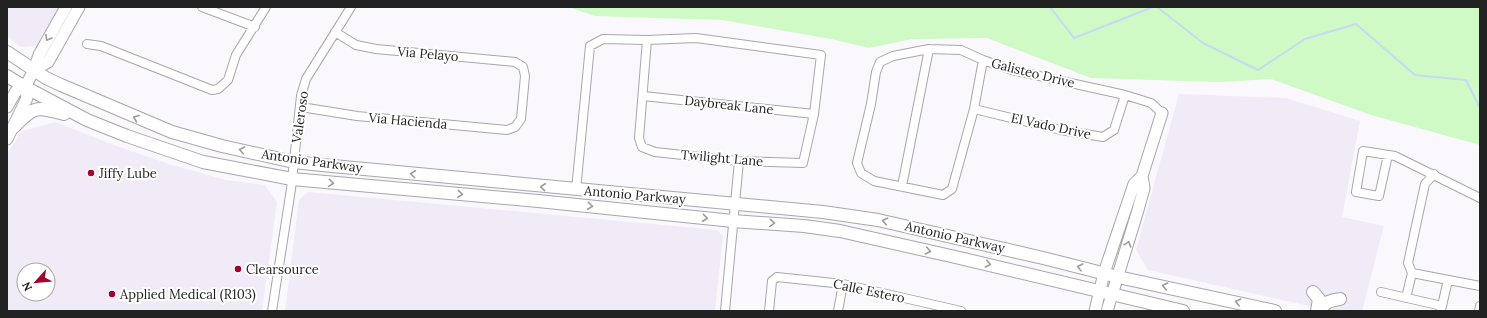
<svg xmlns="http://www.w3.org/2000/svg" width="1487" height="318" font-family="Lora,serif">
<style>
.built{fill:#f0ebf7;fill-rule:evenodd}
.green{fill:#cff9c5}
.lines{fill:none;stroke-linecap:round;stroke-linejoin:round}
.stream{stroke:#c7daf3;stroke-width:2}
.street-casing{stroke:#a8a6aa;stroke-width:10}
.secondary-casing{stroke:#a8a6aa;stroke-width:13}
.primary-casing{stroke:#a8a6aa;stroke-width:14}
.street{stroke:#fff;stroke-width:8}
.secondary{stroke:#fff;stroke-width:11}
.primary{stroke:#fff;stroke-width:12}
.oneway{stroke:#9c9c9c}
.poi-dot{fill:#a2022b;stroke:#fff;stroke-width:1.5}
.labels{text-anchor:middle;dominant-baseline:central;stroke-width:4;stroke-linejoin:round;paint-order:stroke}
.street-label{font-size:13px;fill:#232223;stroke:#fff}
.poi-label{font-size:13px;fill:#232223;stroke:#fff;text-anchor:start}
</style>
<rect width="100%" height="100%" fill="#faf8fd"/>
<!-- built -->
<path class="built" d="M 7,7 L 59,7 L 36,46 L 21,47 L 7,36 Z
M 1179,94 L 1286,98 L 1360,121 L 1342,217 L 1384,226 L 1362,311 L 1332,311 L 1148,270 L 1136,250 Z
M 56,122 L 111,144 L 169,164 L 226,180 L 265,185 L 277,202 L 262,311 L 8,311 L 7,154 L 22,131 ZM 24,270 L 48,270 L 48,294 L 24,294 Z
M 308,192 L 717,230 L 723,236 L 715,311 L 285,311 L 299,200 Z"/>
<!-- green -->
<path class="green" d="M 568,7 L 1480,7 L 1480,145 L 1371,115 L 1271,79 L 1219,82 L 1091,78 L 987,38 L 912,39 L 869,48 L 831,39 L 722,20 L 595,16 Z"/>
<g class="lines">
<!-- stream -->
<path class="stream" d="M 1050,7 L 1074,38 L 1153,7
M 1157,7 L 1203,43 L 1258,70 L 1305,39 L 1356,24 L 1415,75 L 1466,80 L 1480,108"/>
<!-- street casing -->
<g class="street-casing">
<path id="street" d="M 202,7 L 255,27
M 87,44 L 101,46 L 212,90 L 218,89 L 228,80 L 236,55 L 266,7
M 983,60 L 974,109 L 952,189 L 943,195 L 874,181 L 861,173 L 857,163 L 871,104 L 876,72 L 880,62 L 893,56 L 929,49 L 961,50 L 983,60 L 1012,70 L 1125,95 L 1151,103 L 1162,113
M 643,96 L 814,114
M 301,107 L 357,116 L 507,130 L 515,127 L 521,119 L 525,76 L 523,67 L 515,62 L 376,49 L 356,45 L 335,32
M 974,109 L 1061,130 L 1103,137 L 1114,130 L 1125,95
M 1388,155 L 1379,196 L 1356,192 L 1363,151 L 1395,156 L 1480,198
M 902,186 L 929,49
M 576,190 L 590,46 L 603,39 L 647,40 L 696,38 L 821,55 L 814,114 L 803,163 L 739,161 L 655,152 L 642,147 L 639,138 L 647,40
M 1412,273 L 1408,263 L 1425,184 L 1434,174
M 1412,273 L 1480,286
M 1381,292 L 1442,306
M 1406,298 L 1412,273
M 1441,310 L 1448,280
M 272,311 L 291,189 L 301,96 L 306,79 L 351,7
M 725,311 L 739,161
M 769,311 L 772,281 L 777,277 L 843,284 L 961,311
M 838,311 L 843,284
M 1479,311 L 1480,306"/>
</g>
<!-- secondary casing -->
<g class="secondary-casing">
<path id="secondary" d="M 34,70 L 48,62 L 79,7
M 7,107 L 16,91 L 25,87
M 7,139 L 27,98 L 25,87 L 34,70 L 39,55 L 66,7
M 1095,311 L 1104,273 L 1134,184 L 1142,176
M 1107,311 L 1138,210 L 1144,188 L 1142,176 L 1162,113"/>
</g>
<!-- primary casing -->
<g class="primary-casing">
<path id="primary" d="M 7,52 L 46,78 L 61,85 L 172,132 L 222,146 L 294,162 L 322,165 L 823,212 L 878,220 L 1043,258 L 1118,277 L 1275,311
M 7,76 L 25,87 L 87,120 L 127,136 L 203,162 L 292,179 L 538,201 L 733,221 L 804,226 L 840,231 L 951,256 L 1183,311
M 14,127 C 34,106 36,106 64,114
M 1313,292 L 1319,299 L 1317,311
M 1321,311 C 1324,301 1331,301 1340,299"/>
</g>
<!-- street -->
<use href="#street" class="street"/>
<!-- secondary -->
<use href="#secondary" class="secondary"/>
<!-- primary -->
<use href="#primary" class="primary"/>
</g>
<!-- one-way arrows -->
<defs><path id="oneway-chevron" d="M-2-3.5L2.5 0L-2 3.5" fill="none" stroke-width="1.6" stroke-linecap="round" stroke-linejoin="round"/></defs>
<g class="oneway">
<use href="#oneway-chevron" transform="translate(48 38) rotate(119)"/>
<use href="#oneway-chevron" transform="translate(136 118) rotate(-158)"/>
<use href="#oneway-chevron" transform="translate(242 150) rotate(-168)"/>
<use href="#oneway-chevron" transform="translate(413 174) rotate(-174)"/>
<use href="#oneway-chevron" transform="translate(331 183) rotate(5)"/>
<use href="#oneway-chevron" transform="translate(543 187) rotate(-174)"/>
<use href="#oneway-chevron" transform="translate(460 194) rotate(5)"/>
<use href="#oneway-chevron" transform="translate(590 206) rotate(6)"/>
<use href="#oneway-chevron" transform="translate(705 218) rotate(6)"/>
<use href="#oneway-chevron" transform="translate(885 221) rotate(-167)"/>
<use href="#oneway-chevron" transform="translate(772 223) rotate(4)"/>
<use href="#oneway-chevron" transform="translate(1128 244) rotate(-73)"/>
<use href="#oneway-chevron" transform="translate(928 251) rotate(13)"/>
<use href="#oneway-chevron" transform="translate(988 264) rotate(13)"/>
<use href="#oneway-chevron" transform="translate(1080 267) rotate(-166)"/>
<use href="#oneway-chevron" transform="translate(1165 286) rotate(-168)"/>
<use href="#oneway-chevron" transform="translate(1238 302) rotate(-167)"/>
</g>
<!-- markers -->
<g class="poi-dot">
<circle cx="91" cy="173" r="4"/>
<circle cx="238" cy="269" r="4"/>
<circle cx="112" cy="294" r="4"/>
</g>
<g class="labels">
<!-- street labels -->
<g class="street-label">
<text transform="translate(428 54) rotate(5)">Via Pelayo</text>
<text transform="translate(1033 73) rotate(14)">Galisteo Drive</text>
<text transform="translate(729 105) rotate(6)">Daybreak Lane</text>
<text transform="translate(300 117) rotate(-82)">Valeroso</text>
<text transform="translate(408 121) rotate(5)">Via Hacienda</text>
<text transform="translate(1051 126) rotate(12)">El Vado Drive</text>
<text transform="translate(722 158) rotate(5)">Twilight Lane</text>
<text transform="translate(312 161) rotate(8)">Antonio Parkway</text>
<text transform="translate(635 195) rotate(5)">Antonio Parkway</text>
<text transform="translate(955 237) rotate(13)">Antonio Parkway</text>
<text transform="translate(869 291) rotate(12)">Calle Estero</text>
</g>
<!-- poi labels -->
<g class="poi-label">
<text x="99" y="173">Jiffy Lube</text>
<text x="246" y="269">Clearsource</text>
<text x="120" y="294">Applied Medical (R103)</text>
</g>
</g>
<!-- border -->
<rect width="1487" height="318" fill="none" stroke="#232223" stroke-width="16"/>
<!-- north arrow -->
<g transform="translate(36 282) rotate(243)"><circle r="19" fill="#ffffff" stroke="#a7a7a7"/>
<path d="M0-3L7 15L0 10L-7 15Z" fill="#a2022b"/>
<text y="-6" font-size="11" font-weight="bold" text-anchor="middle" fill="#232223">N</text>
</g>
</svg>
